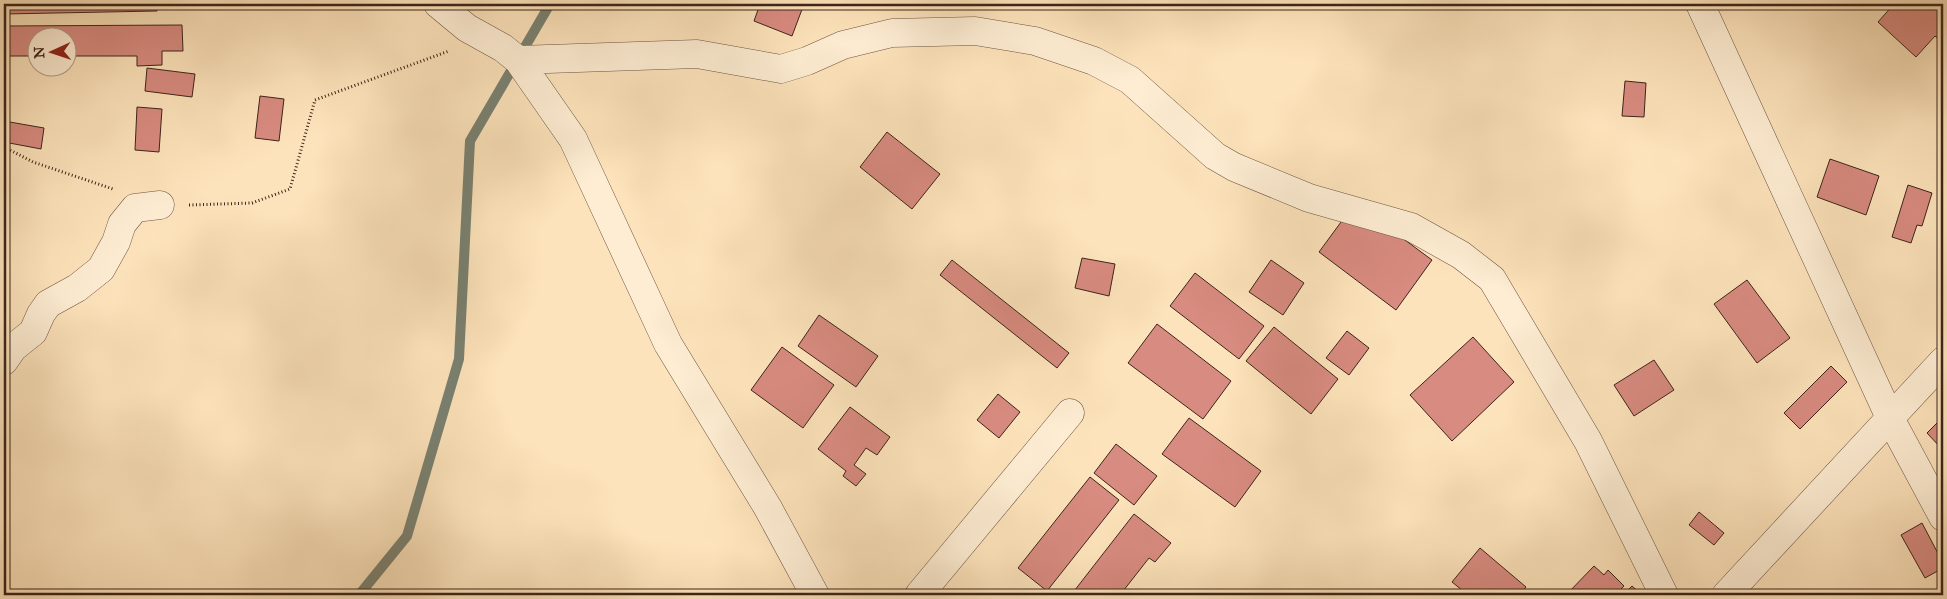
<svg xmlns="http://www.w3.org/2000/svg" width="1947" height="599" font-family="'IM FELL Great Primer',serif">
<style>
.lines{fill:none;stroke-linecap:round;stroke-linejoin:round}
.stream{stroke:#798171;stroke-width:10}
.building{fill:#d88b80;stroke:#3d251a}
.minor-casing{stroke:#6d5442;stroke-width:29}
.path{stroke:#3d251a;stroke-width:3;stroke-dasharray:1 2.5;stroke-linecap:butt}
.minor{stroke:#feedd3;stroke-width:28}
</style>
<rect width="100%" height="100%" fill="#fde3bb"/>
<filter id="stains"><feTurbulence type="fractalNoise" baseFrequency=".004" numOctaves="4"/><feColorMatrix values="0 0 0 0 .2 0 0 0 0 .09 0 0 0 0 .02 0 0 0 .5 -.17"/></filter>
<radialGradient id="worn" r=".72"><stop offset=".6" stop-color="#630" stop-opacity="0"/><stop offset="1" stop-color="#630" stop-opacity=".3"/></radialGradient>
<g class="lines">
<!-- stream -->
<path class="stream" d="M 359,595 L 407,536 L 459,359 L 470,141 L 550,4"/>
</g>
<!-- building -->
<path class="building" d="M 4,4 L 157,4 L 157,11 L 4,14 Z
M 760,4 L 804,4 L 792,36 L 754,21 Z
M 1894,4 L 1943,4 L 1943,43 L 1935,36 L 1916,57 L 1878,22 Z
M 182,25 L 183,51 L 162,51 L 162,65 L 137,66 L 137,56 L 68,56 L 68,38 L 38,38 L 38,56 L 5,56 L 4,26 Z
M 147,68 L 195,74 L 192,97 L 145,91 Z
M 1625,81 L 1646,83 L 1644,117 L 1622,116 Z
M 260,96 L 284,99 L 279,141 L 255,138 Z
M 137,107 L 162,109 L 159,152 L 135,150 Z
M 4,121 L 44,128 L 41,149 L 4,142 Z
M 887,132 L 940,174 L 912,209 L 860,167 Z
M 1830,159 L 1879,176 L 1866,215 L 1817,197 Z
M 1908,185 L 1932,193 L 1922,226 L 1917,225 L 1911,243 L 1892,237 Z
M 1355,203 L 1432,260 L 1396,310 L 1319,252 Z
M 1082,258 L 1115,264 L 1109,296 L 1075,288 Z
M 952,260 L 1069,353 L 1057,368 L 940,275 Z
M 1271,260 L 1304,283 L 1283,315 L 1249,292 Z
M 1195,273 L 1264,326 L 1239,359 L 1170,306 Z
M 1747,280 L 1790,338 L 1757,363 L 1714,304 Z
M 819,315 L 878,356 L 856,387 L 798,346 Z
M 1157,324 L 1231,381 L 1203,419 L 1128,363 Z
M 1274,327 L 1338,379 L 1311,414 L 1246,361 Z
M 1347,331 L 1369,348 L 1349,375 L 1326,358 Z
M 1473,337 L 1514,382 L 1452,441 L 1410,395 Z
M 782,347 L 834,385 L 803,428 L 751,390 Z
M 1654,360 L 1674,390 L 1634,416 L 1614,385 Z
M 1831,366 L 1847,382 L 1800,429 L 1784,413 Z
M 998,394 L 1020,412 L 999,438 L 977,420 Z
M 850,407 L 890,437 L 877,455 L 866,448 L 854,465 L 866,474 L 856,486 L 843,476 L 846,471 L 818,449 Z
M 1943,417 L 1943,446 L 1941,448 L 1927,433 Z
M 1189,418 L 1261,471 L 1235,507 L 1162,454 Z
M 1116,444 L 1157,476 L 1134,505 L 1094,473 Z
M 1090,477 L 1119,500 L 1047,591 L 1018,568 Z
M 1699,512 L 1724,533 L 1714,545 L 1689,525 Z
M 1134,514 L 1171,543 L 1155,562 L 1149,558 L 1120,595 L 1071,595 Z
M 1922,523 L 1943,563 L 1943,568 L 1925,578 L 1901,535 Z
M 1480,548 L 1526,587 L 1519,595 L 1468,595 L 1452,582 Z
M 1594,566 L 1604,575 L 1608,570 L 1624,586 L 1615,595 L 1566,595 Z
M 1632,586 L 1642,595 L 1623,595 Z"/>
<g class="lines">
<!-- minor casing -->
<g class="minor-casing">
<path id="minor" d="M 438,4 L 467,28 L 503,48 L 518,60 L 573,139 L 668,344 L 768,508 L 815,595
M 1700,4 L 1891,420 L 1943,517
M 518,60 L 697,54 L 781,69 L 807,61 L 843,45 L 892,33 L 975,31 L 1035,41 L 1094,61 L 1130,80 L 1215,156 L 1234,167 L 1309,198 L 1411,227 L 1461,255 L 1492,279 L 1588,441 L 1664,595
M 4,361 L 13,348 L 33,332 L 41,314 L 48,304 L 77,288 L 101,269 L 116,242 L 122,224 L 135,208 L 160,205
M 919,595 L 1070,413
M 1726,595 L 1943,361"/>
</g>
<!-- path -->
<path class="path" d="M 4,147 L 33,162 L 113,189
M 189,205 L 252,203 L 290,189 L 315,100 L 449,51"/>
<!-- minor -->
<use href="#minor" class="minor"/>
</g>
<!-- margin -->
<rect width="1947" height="599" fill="none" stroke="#fde3bb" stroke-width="20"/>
<rect x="5" y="5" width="1937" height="589" fill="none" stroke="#3d251a" stroke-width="2.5"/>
<rect x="10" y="10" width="1927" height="579" fill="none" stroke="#3d251a"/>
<!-- north arrow -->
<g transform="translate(52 52) rotate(267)"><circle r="24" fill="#feedd3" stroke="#b19d89"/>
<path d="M0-4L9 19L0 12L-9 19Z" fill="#8f2418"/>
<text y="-8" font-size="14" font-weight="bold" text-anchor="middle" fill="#3d251a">N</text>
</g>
<rect width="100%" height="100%" filter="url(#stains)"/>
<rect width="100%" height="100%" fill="url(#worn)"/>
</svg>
